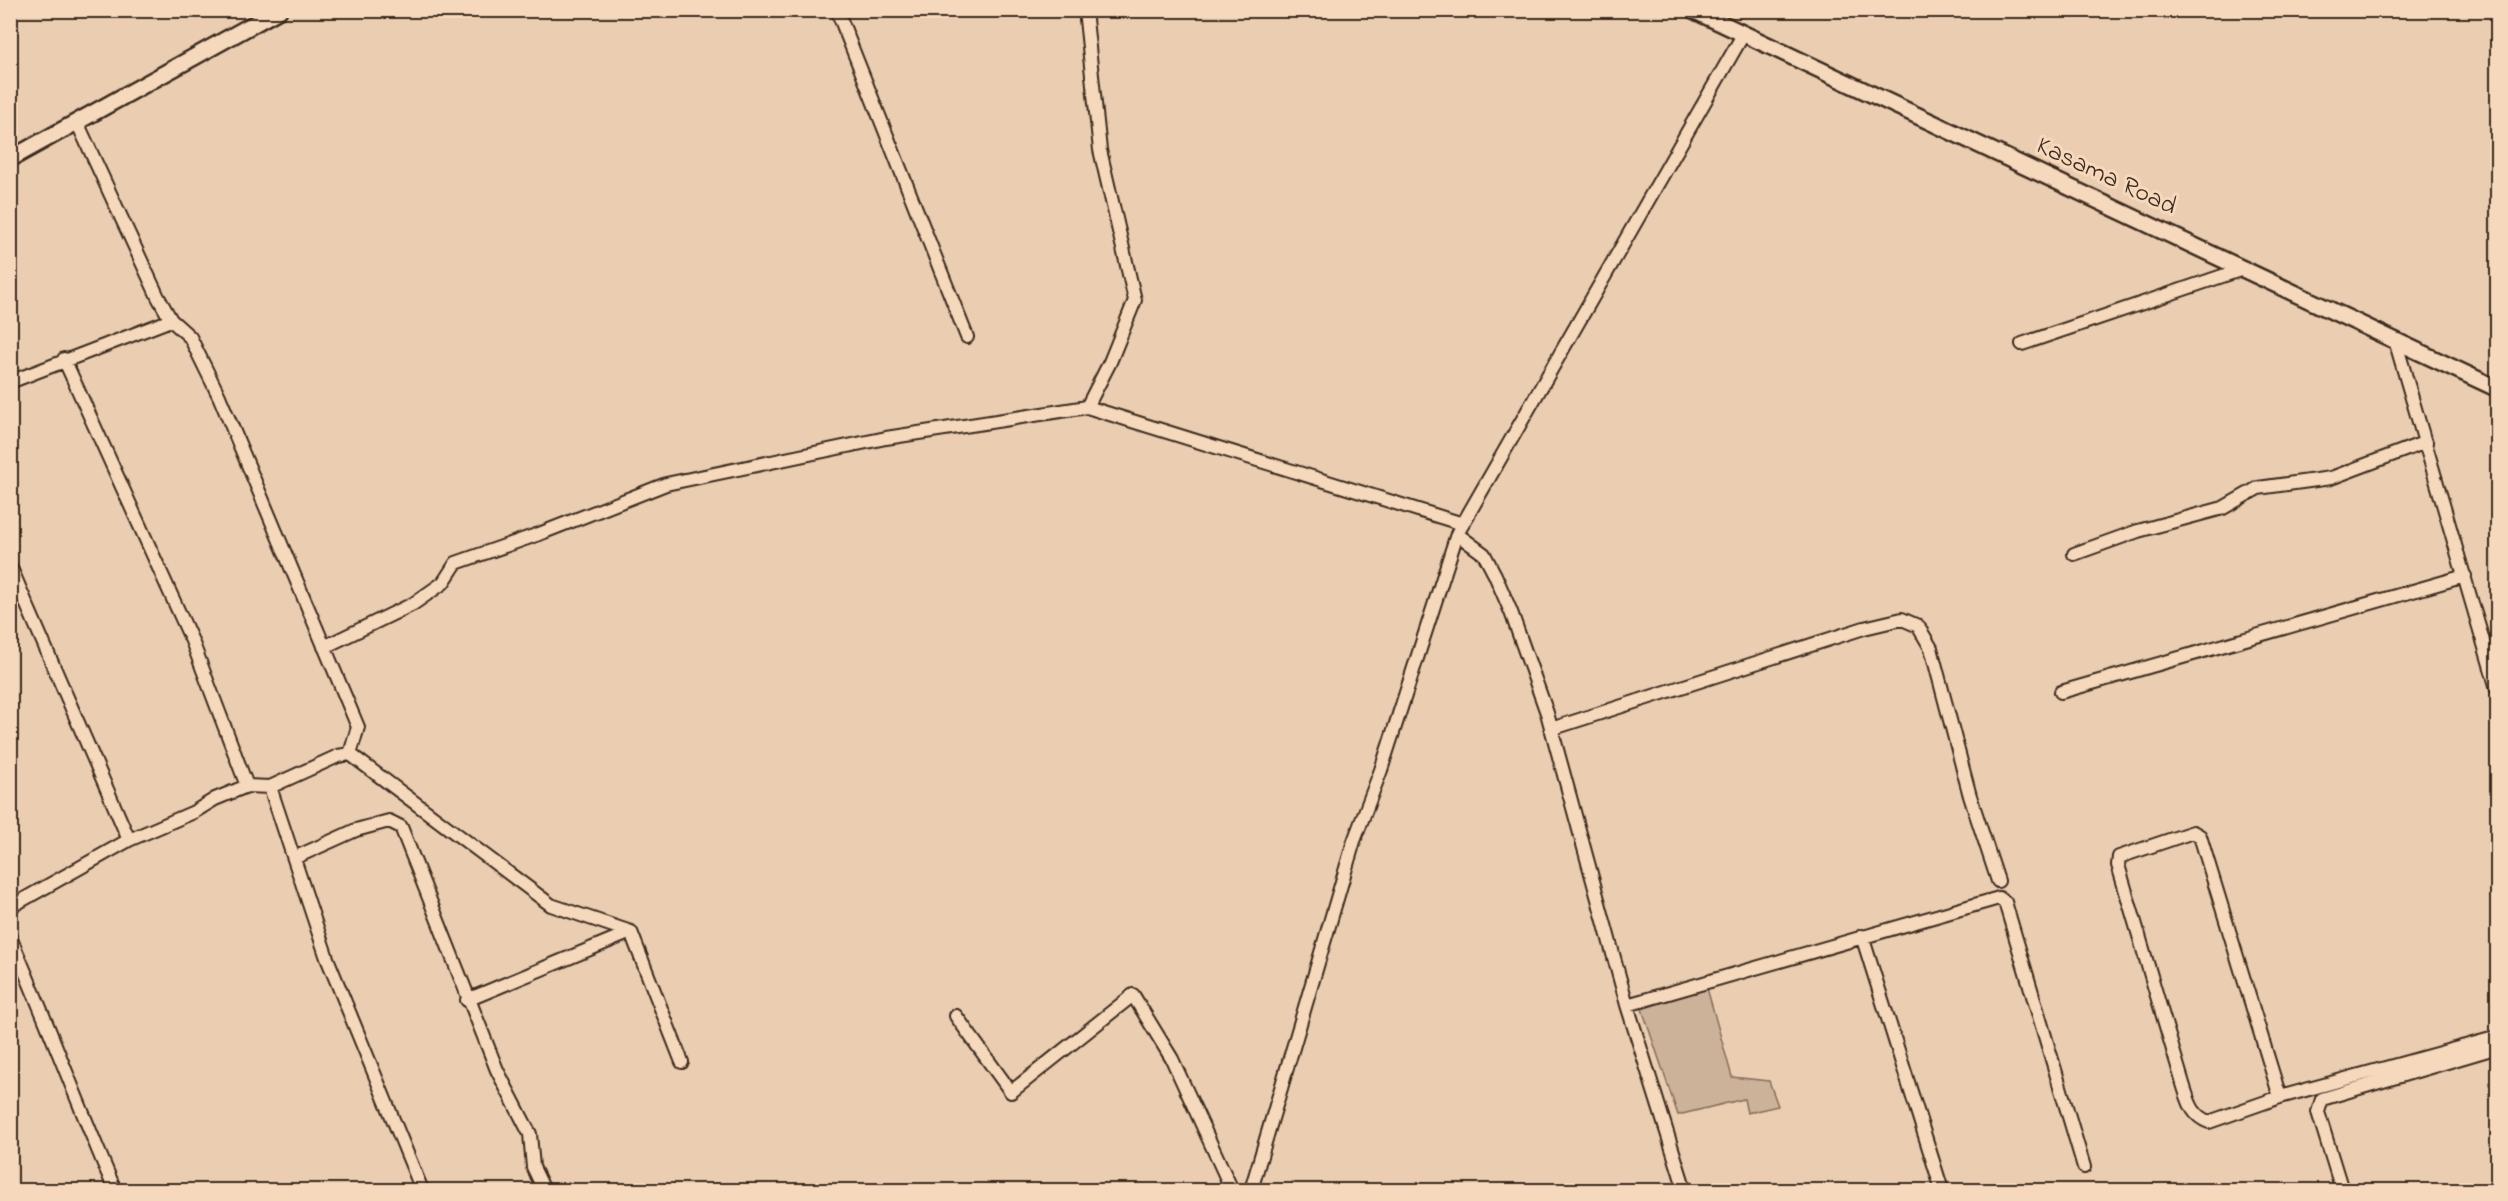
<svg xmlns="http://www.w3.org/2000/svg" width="2508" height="1201" font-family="'Indie Flower',sans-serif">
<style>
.green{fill:#cdb29a;stroke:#846e5c;stroke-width:1.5}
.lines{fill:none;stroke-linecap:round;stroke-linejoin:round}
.minor-casing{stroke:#3b2a1e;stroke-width:16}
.tertiary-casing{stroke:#3b2a1e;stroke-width:20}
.minor{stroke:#f6d8bc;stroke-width:12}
.tertiary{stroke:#f6d8bc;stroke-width:15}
.labels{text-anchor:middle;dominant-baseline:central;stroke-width:6;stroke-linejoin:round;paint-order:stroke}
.street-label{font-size:26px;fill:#3b2a1e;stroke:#f6d8bc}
</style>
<rect width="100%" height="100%" fill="#ebceb2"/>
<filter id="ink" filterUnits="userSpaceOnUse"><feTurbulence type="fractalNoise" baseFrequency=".0167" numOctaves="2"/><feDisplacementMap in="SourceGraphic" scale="12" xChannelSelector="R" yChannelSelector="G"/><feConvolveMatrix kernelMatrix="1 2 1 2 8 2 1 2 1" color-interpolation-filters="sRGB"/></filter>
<g filter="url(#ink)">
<!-- green -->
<path class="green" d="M 1707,988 L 1732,1077 L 1769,1081 L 1778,1106 L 1747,1113 L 1744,1099 L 1678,1115 L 1642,1009 Z"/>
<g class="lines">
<!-- minor casing -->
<g class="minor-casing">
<path id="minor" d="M 837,10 L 967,337
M 77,122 L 158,297 L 171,320 L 190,337 L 219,396 L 358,727 L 350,754
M 2395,340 L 2498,692
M 2022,344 L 2243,269
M 64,359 L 192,641 L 247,786
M 10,382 L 171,320
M 1087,407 L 1463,524
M 1457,534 L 1484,554 L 1495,575 L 1511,612 L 1547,713 L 1627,1005 L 1685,1190
M 2074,554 L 2138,531 L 2223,508 L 2258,488 L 2331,478 L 2426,442
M 10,566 L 129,840
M 324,647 L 413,604 L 443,583 L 456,563 L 539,534 L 666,484 L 886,438 L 1087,407 L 1110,362 L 1135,300 L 1100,150 L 1085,10
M 2061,692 L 2465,576
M 1551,729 L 1864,628 L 1902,619 L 1918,626 L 1931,648 L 1970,796 L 1998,881
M 270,787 L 327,958 L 422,1190
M 294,858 L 356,830 L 389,821 L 401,827 L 497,1070 L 530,1134 L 533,1167 L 544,1190
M 10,907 L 129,840 L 194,812 L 215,799 L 247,786 L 270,787 L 338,756 L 350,754 L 551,905 L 631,932 L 682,1062
M 1862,936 L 1942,1190
M 10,937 C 47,1021 79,1107 115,1190
M 467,1000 L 631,932
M 1627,1005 L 1999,898 L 2005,902 L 2084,1167
M 956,1016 L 1011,1092 L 1133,995 L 1172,1059 L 1232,1190
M 2280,1097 L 2200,836 L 2193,832 L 2119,857 L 2118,865 L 2184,1087 C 2189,1102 2192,1116 2209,1122 L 2280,1097 L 2498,1037
M 1251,1190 L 1354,841 L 1381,770 L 1457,534 L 1744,33
M 2342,1190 L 2318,1112 L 2322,1099 L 2498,1047"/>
</g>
<!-- tertiary casing -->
<g class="tertiary-casing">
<path id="tertiary" d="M 1693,10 L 2498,389
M 10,159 L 279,10"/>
</g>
<!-- minor -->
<use href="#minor" class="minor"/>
<!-- tertiary -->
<use href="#tertiary" class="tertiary"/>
</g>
</g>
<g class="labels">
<!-- street labels -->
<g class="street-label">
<text transform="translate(2106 177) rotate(25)">Kasama Road</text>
</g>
</g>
<!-- margin -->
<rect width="2508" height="1201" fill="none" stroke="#f6d8bc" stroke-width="36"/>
<rect x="18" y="18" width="2472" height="1165" fill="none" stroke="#3b2a1e" stroke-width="2" filter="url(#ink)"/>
</svg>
